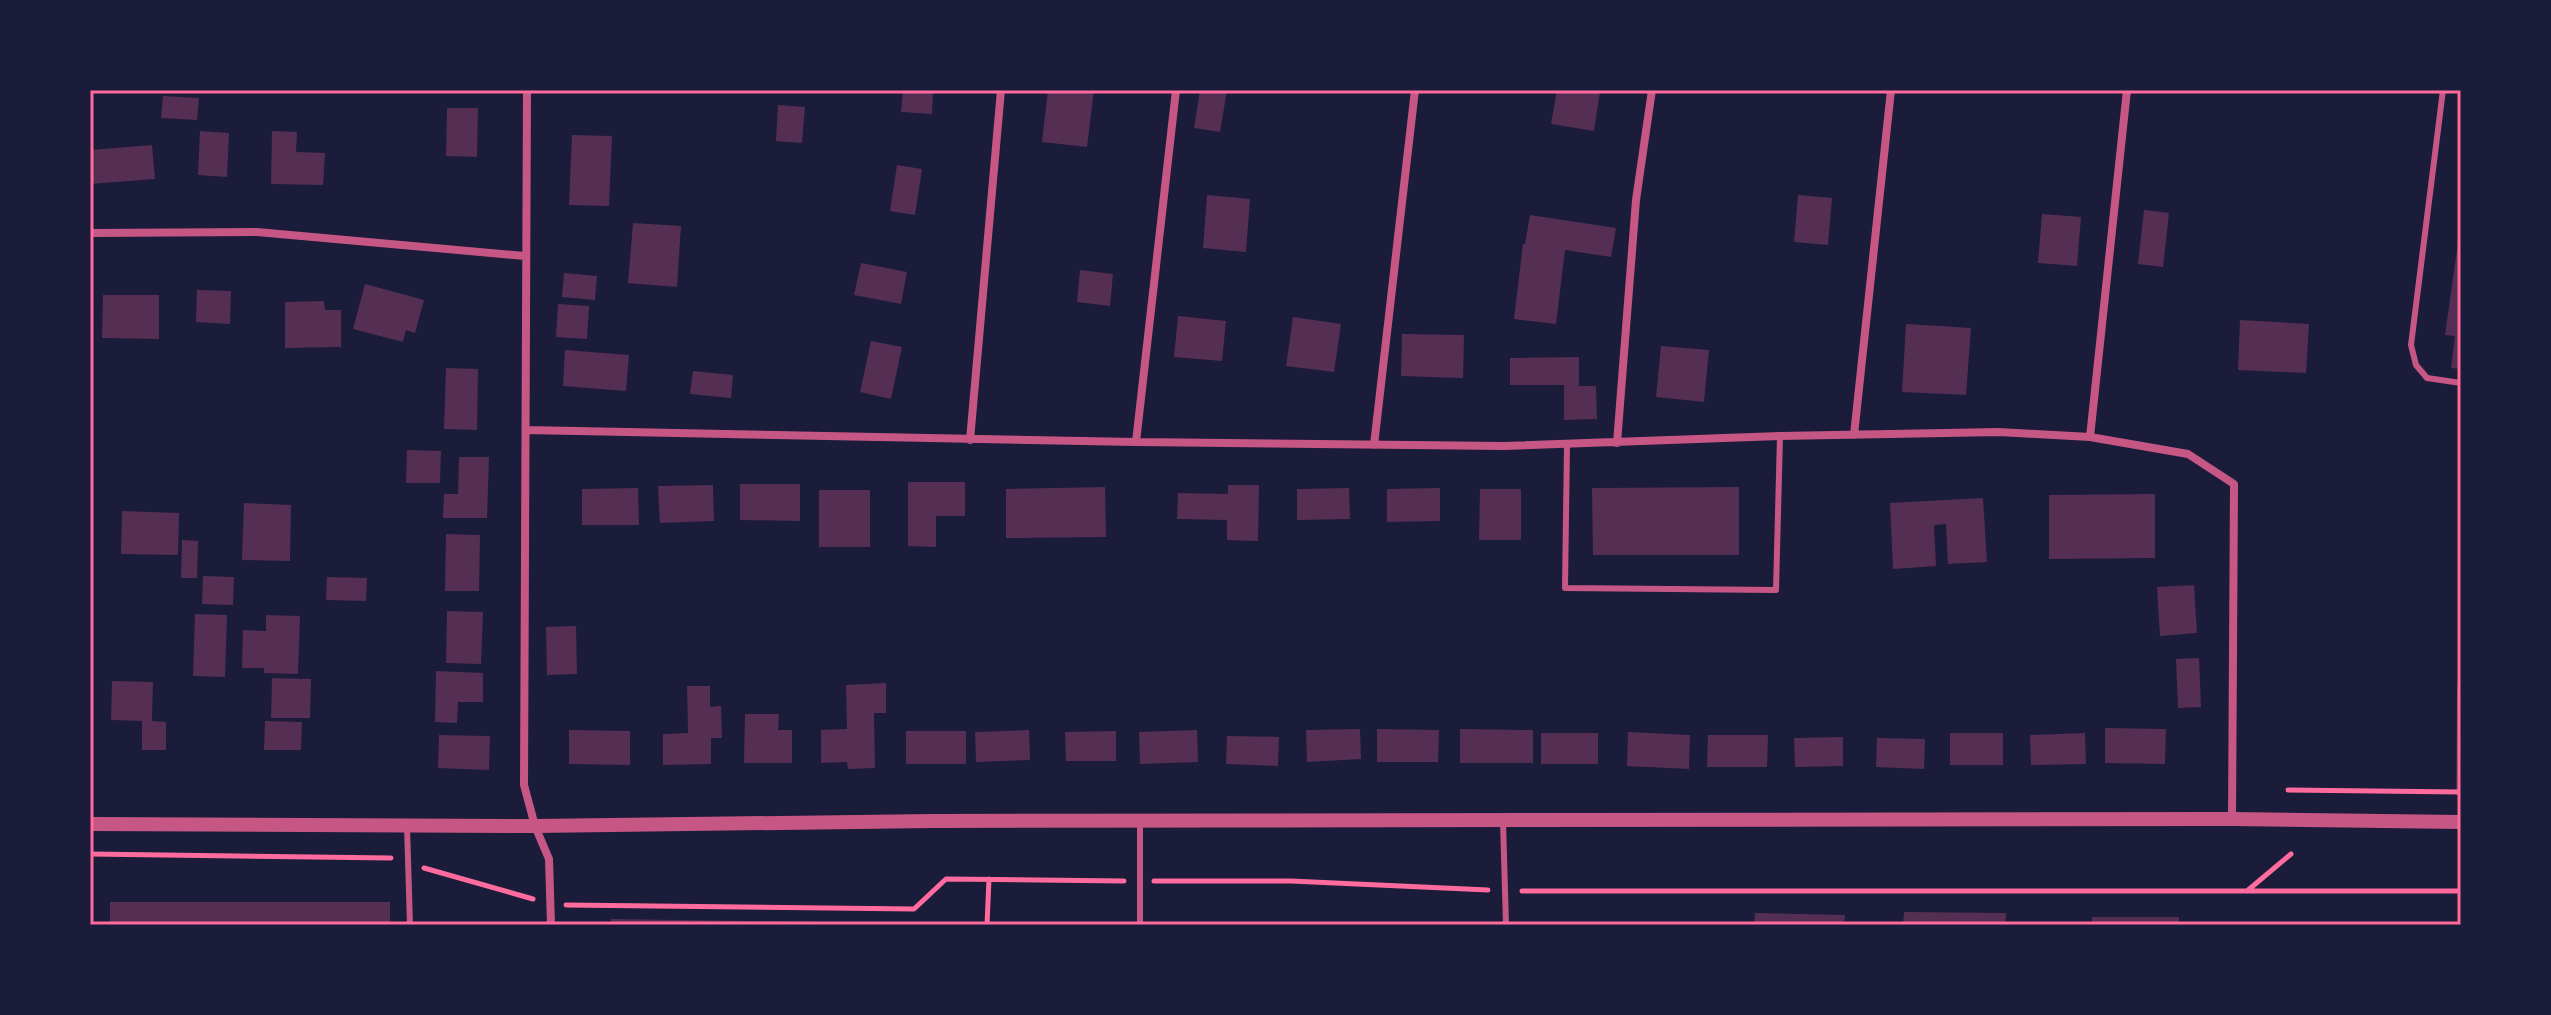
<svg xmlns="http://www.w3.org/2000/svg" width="2551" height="1015" font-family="Raleway,sans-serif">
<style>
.building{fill:#542f53}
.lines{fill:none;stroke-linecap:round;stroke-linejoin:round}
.path{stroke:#ff6b9d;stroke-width:5}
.service{stroke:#c65784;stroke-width:6}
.minor{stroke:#c65784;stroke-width:8}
.tertiary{stroke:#c65784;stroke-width:14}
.neatline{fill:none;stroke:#ff6b9d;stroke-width:3}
</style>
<rect width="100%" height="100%" fill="#1b1b3a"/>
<!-- building -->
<path class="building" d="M 903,90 L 933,90 L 932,114 L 901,112 Z
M 1048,90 L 1094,90 L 1087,147 L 1042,142 Z
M 1200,90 L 1227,90 L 1220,132 L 1194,128 Z
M 1557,90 L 1600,92 L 1594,131 L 1551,124 Z
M 163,96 L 199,98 L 197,120 L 161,118 Z
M 778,105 L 805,107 L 802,143 L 776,141 Z
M 447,108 L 478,108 L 477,157 L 446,156 Z
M 200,131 L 229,133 L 227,177 L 198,175 Z
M 272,131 L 297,132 L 296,152 L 325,153 L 323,185 L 271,184 Z
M 572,135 L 612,136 L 609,206 L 569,205 Z
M 152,145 L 155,179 L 90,184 L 90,150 Z
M 897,165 L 922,169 L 915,215 L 890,211 Z
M 1207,195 L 1250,199 L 1246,252 L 1203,248 Z
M 1798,195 L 1832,198 L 1828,245 L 1794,242 Z
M 2144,210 L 2169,213 L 2163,267 L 2138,264 Z
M 2042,214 L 2081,217 L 2077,266 L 2038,263 Z
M 1530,215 L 1616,228 L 1611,257 L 1565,250 L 1556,324 L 1514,319 L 1523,244 L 1525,244 Z
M 633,223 L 681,226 L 677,287 L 628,283 Z
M 2459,235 L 2461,235 L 2461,369 L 2451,368 L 2455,336 L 2445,335 Z
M 861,263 L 907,272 L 901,304 L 854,295 Z
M 1080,270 L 1113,274 L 1110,306 L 1077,302 Z
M 564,273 L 597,276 L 595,300 L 562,297 Z
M 365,284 L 424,300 L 415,333 L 406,330 L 403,342 L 353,329 Z
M 197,290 L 231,291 L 230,324 L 196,322 Z
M 103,295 L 159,295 L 159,339 L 102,338 Z
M 324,301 L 325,310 L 341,310 L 341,347 L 285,348 L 285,302 Z
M 558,304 L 589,306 L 587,339 L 556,337 Z
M 1178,316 L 1226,321 L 1222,361 L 1174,357 Z
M 1293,317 L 1341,324 L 1334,372 L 1286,366 Z
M 2240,320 L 2309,324 L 2306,373 L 2238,370 Z
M 1906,324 L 1971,328 L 1966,395 L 1902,392 Z
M 1402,334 L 1464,335 L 1463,378 L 1401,376 Z
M 871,341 L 902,347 L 891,399 L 860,392 Z
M 1661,346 L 1709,350 L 1704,402 L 1656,397 Z
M 565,350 L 629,355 L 626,391 L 563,386 Z
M 1579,357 L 1579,386 L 1596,386 L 1597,419 L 1564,420 L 1564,385 L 1510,385 L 1510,358 Z
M 446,368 L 478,369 L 477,430 L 444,429 Z
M 693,371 L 733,375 L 731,398 L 690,394 Z
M 407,450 L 441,451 L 440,483 L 406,483 Z
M 459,457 L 489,457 L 487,518 L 443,518 L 444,494 L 458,494 Z
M 908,482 L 965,482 L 965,516 L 936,516 L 936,547 L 908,546 Z
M 740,484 L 800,484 L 800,521 L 740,520 Z
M 713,485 L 714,521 L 660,523 L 658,486 Z
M 1228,485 L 1259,485 L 1258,541 L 1227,540 L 1227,520 L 1177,519 L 1178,493 L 1228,494 Z
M 1105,487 L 1106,537 L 1006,538 L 1006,489 Z
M 1739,487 L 1739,555 L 1593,555 L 1592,488 Z
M 638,488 L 639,525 L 582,525 L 582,489 Z
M 1349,488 L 1350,519 L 1297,520 L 1297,489 Z
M 1440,488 L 1440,521 L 1387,522 L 1387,489 Z
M 1480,489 L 1521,489 L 1521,540 L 1479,540 Z
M 819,490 L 870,490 L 870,547 L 819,547 Z
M 2155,494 L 2155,558 L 2049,559 L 2049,495 Z
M 1983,498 L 1987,562 L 1948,564 L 1946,524 L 1934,525 L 1936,566 L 1893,569 L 1890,503 Z
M 244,503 L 291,505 L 290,561 L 242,560 Z
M 122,511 L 179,513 L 178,555 L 121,554 Z
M 446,534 L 480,535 L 479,591 L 445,591 Z
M 182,540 L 198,541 L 197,578 L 181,578 Z
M 203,576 L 234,577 L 233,605 L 202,604 Z
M 327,577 L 367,578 L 366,601 L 326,600 Z
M 2194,585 L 2197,633 L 2160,636 L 2157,587 Z
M 447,611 L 483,612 L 481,664 L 446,663 Z
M 195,614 L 227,615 L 225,677 L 193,676 Z
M 266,615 L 300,616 L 298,674 L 264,673 L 264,668 L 242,668 L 243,630 L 266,631 Z
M 576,626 L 577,674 L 547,675 L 546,627 Z
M 2199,658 L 2201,707 L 2178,708 L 2176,659 Z
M 436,671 L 483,673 L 483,702 L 458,702 L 457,723 L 435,722 Z
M 272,678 L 311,679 L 310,718 L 271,718 Z
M 112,681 L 153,682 L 152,721 L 166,722 L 166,750 L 142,750 L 142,721 L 111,720 Z
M 886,683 L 886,713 L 874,713 L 875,768 L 848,769 L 847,762 L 821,763 L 821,730 L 847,729 L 846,685 Z
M 2461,685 L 2461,795 L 2456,795 L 2457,686 Z
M 687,686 L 710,686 L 710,707 L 721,706 L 722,738 L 711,738 L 711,764 L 663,765 L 663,734 L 688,733 Z
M 745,714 L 779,714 L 778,730 L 792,730 L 792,763 L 744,763 Z
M 265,721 L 302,722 L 301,750 L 264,750 Z
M 2105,728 L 2166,729 L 2165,764 L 2105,763 Z
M 1360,729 L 1361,759 L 1307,762 L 1306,730 Z
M 1377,729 L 1439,730 L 1438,762 L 1377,762 Z
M 1460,729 L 1533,730 L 1533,763 L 1460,763 Z
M 569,730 L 630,731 L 630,765 L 569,764 Z
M 1029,730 L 1030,760 L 976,762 L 975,732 Z
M 1197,730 L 1198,762 L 1140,764 L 1139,732 Z
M 906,731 L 966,731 L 966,764 L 906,764 Z
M 1116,731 L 1116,761 L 1066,761 L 1065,732 Z
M 1628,732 L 1690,735 L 1689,769 L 1627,766 Z
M 1541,733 L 1598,733 L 1598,764 L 1541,764 Z
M 1950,733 L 2003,733 L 2003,765 L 1950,765 Z
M 2085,733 L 2086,764 L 2031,765 L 2030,735 Z
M 439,735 L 490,736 L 489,770 L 438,768 Z
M 1708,735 L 1768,735 L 1767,767 L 1707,767 Z
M 1227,736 L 1279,737 L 1278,766 L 1226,764 Z
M 1843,737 L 1843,766 L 1795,767 L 1794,738 Z
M 1877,738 L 1925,739 L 1924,769 L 1876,767 Z
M 110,902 L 390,902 L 390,925 L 110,925 Z
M 1904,912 L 2006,913 L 2005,925 L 1903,925 Z
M 1755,913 L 1845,915 L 1844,925 L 1754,925 Z
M 2092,917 L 2179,917 L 2179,925 L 2092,925 Z
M 611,919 L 826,922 L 826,925 L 611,925 Z"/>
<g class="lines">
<!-- path -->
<path class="path" d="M 2288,790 L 2461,792
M 90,854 L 391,858
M 424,868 L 533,899
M 1154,881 L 1291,881 L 1488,890
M 1522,891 L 2461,891
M 2247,891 L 2291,854
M 566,905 L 914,909 L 946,879 L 1124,881
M 987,925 L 989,879"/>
<!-- service -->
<path class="service" d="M 2443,90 L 2411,345 L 2416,365 L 2427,378 L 2461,383
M 1567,445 L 1565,588 L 1776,590 L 1780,436
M 1503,821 L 1506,925
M 407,826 L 410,925
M 1140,925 L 1140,821"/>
<!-- minor -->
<path class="minor" d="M 527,90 L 524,785 L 535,826 L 549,859 L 551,925
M 90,233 L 257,232 L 525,256
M 526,430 L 1136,442 L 1504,446 L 1780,436 L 1999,432 L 2090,437 L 2188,454 L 2234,484 L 2232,819
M 1854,435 L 1891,90
M 2090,437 L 2127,90
M 970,440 L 1001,90
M 1136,442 L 1176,90
M 1617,443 L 1636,200 L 1652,90
M 1374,445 L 1415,90"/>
<!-- tertiary -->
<path class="tertiary" d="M 90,824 L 535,826 L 932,821 L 2232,819 L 2461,822"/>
</g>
<!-- border -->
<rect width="2551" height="1015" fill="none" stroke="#1b1b3a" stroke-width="184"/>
<rect x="92" y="92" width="2367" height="831" class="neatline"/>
</svg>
